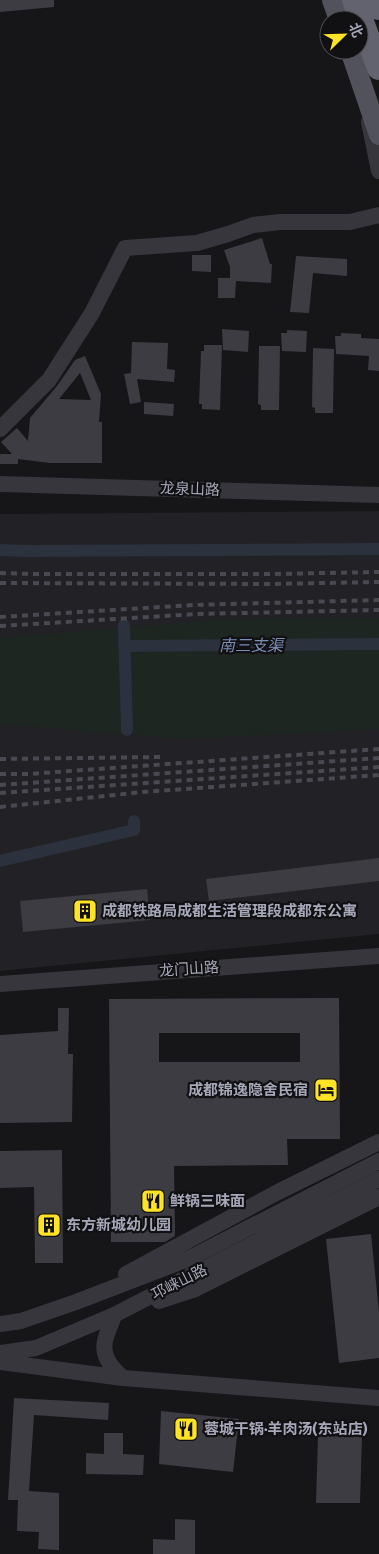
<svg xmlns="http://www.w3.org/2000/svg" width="379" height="1554" font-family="'Fira Sans','Noto Sans SC',sans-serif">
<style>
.built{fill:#222125}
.green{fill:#1d2620}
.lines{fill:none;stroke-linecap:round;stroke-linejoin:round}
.canal{stroke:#2b313d;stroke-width:12}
.building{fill:#3d3c43;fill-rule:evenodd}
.minor{stroke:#37363d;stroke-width:16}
.major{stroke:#52525c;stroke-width:20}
.highway{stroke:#62636e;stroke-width:24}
.rail{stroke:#494952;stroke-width:4;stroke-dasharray:6 5;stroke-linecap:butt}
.labels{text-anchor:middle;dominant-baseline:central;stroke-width:4.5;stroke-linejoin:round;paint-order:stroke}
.street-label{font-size:15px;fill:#a6a8b9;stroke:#111013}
.poi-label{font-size:15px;font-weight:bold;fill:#a6a8b9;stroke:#111013;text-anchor:start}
.water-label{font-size:16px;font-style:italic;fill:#7b8eb6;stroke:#111013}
</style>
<rect width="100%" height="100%" fill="#161518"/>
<!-- built -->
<path class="built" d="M 379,511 L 379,934 L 0,971 L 0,514 Z"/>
<!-- green -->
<path class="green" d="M 379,618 L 379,729 L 183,739 L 0,724 L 0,638 L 227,619 Z"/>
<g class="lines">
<!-- canal -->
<path class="canal" d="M 0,550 L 27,551 L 379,549
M 124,625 L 127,730
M 124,646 L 379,644
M 0,861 L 134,830 L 134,821"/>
</g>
<!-- building -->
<path class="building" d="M 0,0 L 54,0 L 54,7 L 0,12 Z
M 262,238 L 270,264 L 272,264 L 271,283 L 236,281 L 235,298 L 218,298 L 218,278 L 230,278 L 230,267 L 224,250 Z
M 192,255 L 211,255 L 211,272 L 192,271 Z
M 296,256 L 347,259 L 347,276 L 313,273 L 309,313 L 290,312 Z
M 222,329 L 249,331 L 248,352 L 223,350 Z
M 287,330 L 307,331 L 306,352 L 282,351 L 281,333 L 287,333 Z
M 341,333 L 361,334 L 361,338 L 379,339 L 379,371 L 368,370 L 369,356 L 336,354 L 335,336 L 341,336 Z
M 132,342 L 168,343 L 167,369 L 175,370 L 174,382 L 137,379 L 141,402 L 130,404 L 124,374 L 131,373 Z
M 204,345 L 222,345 L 220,410 L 202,409 L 202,404 L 199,404 L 201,351 L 204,351 Z
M 259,346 L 280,346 L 279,410 L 261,410 L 261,405 L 258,404 Z
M 313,348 L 334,349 L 333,413 L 315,413 L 315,408 L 312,407 Z
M 85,356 L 101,394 L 99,422 L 102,422 L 102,463 L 50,463 L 18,459 L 18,464 L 0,464 L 0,454 L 12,454 L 1,442 L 17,428 L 28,441 L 30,418 L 57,386 L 75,360 ZM 80,373 L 91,400 L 59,399 Z
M 144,402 L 174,404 L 173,416 L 144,414 Z
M 379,858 L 379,881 L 209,901 L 206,879 Z
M 147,889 L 150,920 L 23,932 L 20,901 Z
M 339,998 L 340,1139 L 287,1139 L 288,1165 L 174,1166 L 175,1236 L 165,1242 L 111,1242 L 109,999 ZM 159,1033 L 300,1033 L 300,1062 L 159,1062 Z
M 58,1008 L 69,1008 L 68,1054 L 73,1054 L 72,1122 L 0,1123 L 0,1035 L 58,1031 Z
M 62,1150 L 63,1263 L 35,1263 L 34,1187 L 0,1188 L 0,1151 Z
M 371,1234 L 379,1312 L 379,1358 L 339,1363 L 326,1239 Z
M 14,1398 L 109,1403 L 108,1420 L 34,1415 L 29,1491 L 59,1493 L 59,1550 L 38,1549 L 39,1532 L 17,1531 L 18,1500 L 8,1500 Z
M 161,1411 L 239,1419 L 233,1472 L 159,1464 Z
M 104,1433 L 123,1433 L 123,1454 L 144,1455 L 143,1475 L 86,1474 L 86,1453 L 104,1454 Z
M 318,1436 L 362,1437 L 360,1503 L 316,1503 Z
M 175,1519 L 195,1520 L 195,1554 L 153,1554 L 153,1539 L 175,1540 Z"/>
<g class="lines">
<!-- minor -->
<path class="minor" d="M 369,122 L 379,171
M 0,429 L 49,380 L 92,313 L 125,248 L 197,243 L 228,234 L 253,225 L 280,222 L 350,222 L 379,215
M 0,484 L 379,495
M 0,984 L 379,956
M 126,1274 L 278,1192 L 379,1142
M 159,1301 L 193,1290 L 379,1197
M 114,1315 C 112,1323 108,1330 106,1337 C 100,1355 111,1367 123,1378
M 0,1324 L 21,1321 L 76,1302 L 188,1259 L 379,1161
M 0,1353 L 36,1348 L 114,1315 L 379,1179
M 0,1362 L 123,1378 L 379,1398"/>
<!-- major -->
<path class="major" d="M 332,0 L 339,20
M 350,50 L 379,135"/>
<!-- highway -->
<path class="highway" d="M 354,0 L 379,68
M 376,0 L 379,8"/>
<!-- rail -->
<path class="rail" d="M 0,573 L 34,574 L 272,574 L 379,572
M 0,583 L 271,584 L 379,582
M 0,617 L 193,605 L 379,600
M 0,626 L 197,614 L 379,610
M 0,759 L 162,757
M 0,774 L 28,774 L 379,749
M 0,785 L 379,758
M 0,793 L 379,767
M 0,807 L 143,792 L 379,775"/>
</g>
<!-- icons -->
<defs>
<g id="building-square" transform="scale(1.25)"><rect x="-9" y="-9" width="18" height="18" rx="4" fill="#ffe326" stroke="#111013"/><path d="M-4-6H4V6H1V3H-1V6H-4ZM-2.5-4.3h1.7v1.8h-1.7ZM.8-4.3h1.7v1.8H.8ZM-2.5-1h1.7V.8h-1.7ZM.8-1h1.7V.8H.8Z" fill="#111"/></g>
<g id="hotel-square" transform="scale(1.25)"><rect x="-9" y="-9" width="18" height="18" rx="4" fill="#ffe326" stroke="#111013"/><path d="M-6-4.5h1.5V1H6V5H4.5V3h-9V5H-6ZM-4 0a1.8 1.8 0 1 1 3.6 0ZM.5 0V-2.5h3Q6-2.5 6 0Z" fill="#111"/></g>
<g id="restaurant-square" transform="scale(1.25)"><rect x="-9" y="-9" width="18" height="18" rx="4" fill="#ffe326" stroke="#111013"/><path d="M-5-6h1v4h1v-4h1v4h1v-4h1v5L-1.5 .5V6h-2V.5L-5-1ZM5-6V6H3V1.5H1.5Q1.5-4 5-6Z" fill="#111"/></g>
</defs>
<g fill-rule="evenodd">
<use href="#building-square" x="85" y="911"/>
<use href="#hotel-square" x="326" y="1090"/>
<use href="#restaurant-square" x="153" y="1201"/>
<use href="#building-square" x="49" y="1225"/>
<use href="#restaurant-square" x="186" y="1429"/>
</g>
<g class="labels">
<!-- street labels -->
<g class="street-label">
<text transform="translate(190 489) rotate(2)">龙泉山路</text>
<text transform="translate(189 969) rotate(-4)">龙门山路</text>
<text transform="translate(179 1282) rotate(-27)">邛崃山路</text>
</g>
<!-- poi labels -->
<g class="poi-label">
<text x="102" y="911">成都铁路局成都生活管理段成都东公寓</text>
<text x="308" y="1090" text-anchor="end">成都锦逸隐舍民宿</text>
<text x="170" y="1201">鲜锅三味面</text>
<text x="66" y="1225">东方新城幼儿园</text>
<text x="204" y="1429">蓉城干锅·羊肉汤(东站店)</text>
</g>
<!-- water labels -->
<g class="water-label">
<text x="251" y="645">南三支渠</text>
</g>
</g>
<!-- north arrow -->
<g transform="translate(344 35) rotate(67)"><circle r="24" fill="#111013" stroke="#4d4d55"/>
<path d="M0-4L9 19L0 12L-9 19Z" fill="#ffe326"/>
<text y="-8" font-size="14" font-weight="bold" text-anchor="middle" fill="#a6a8b9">北</text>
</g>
</svg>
